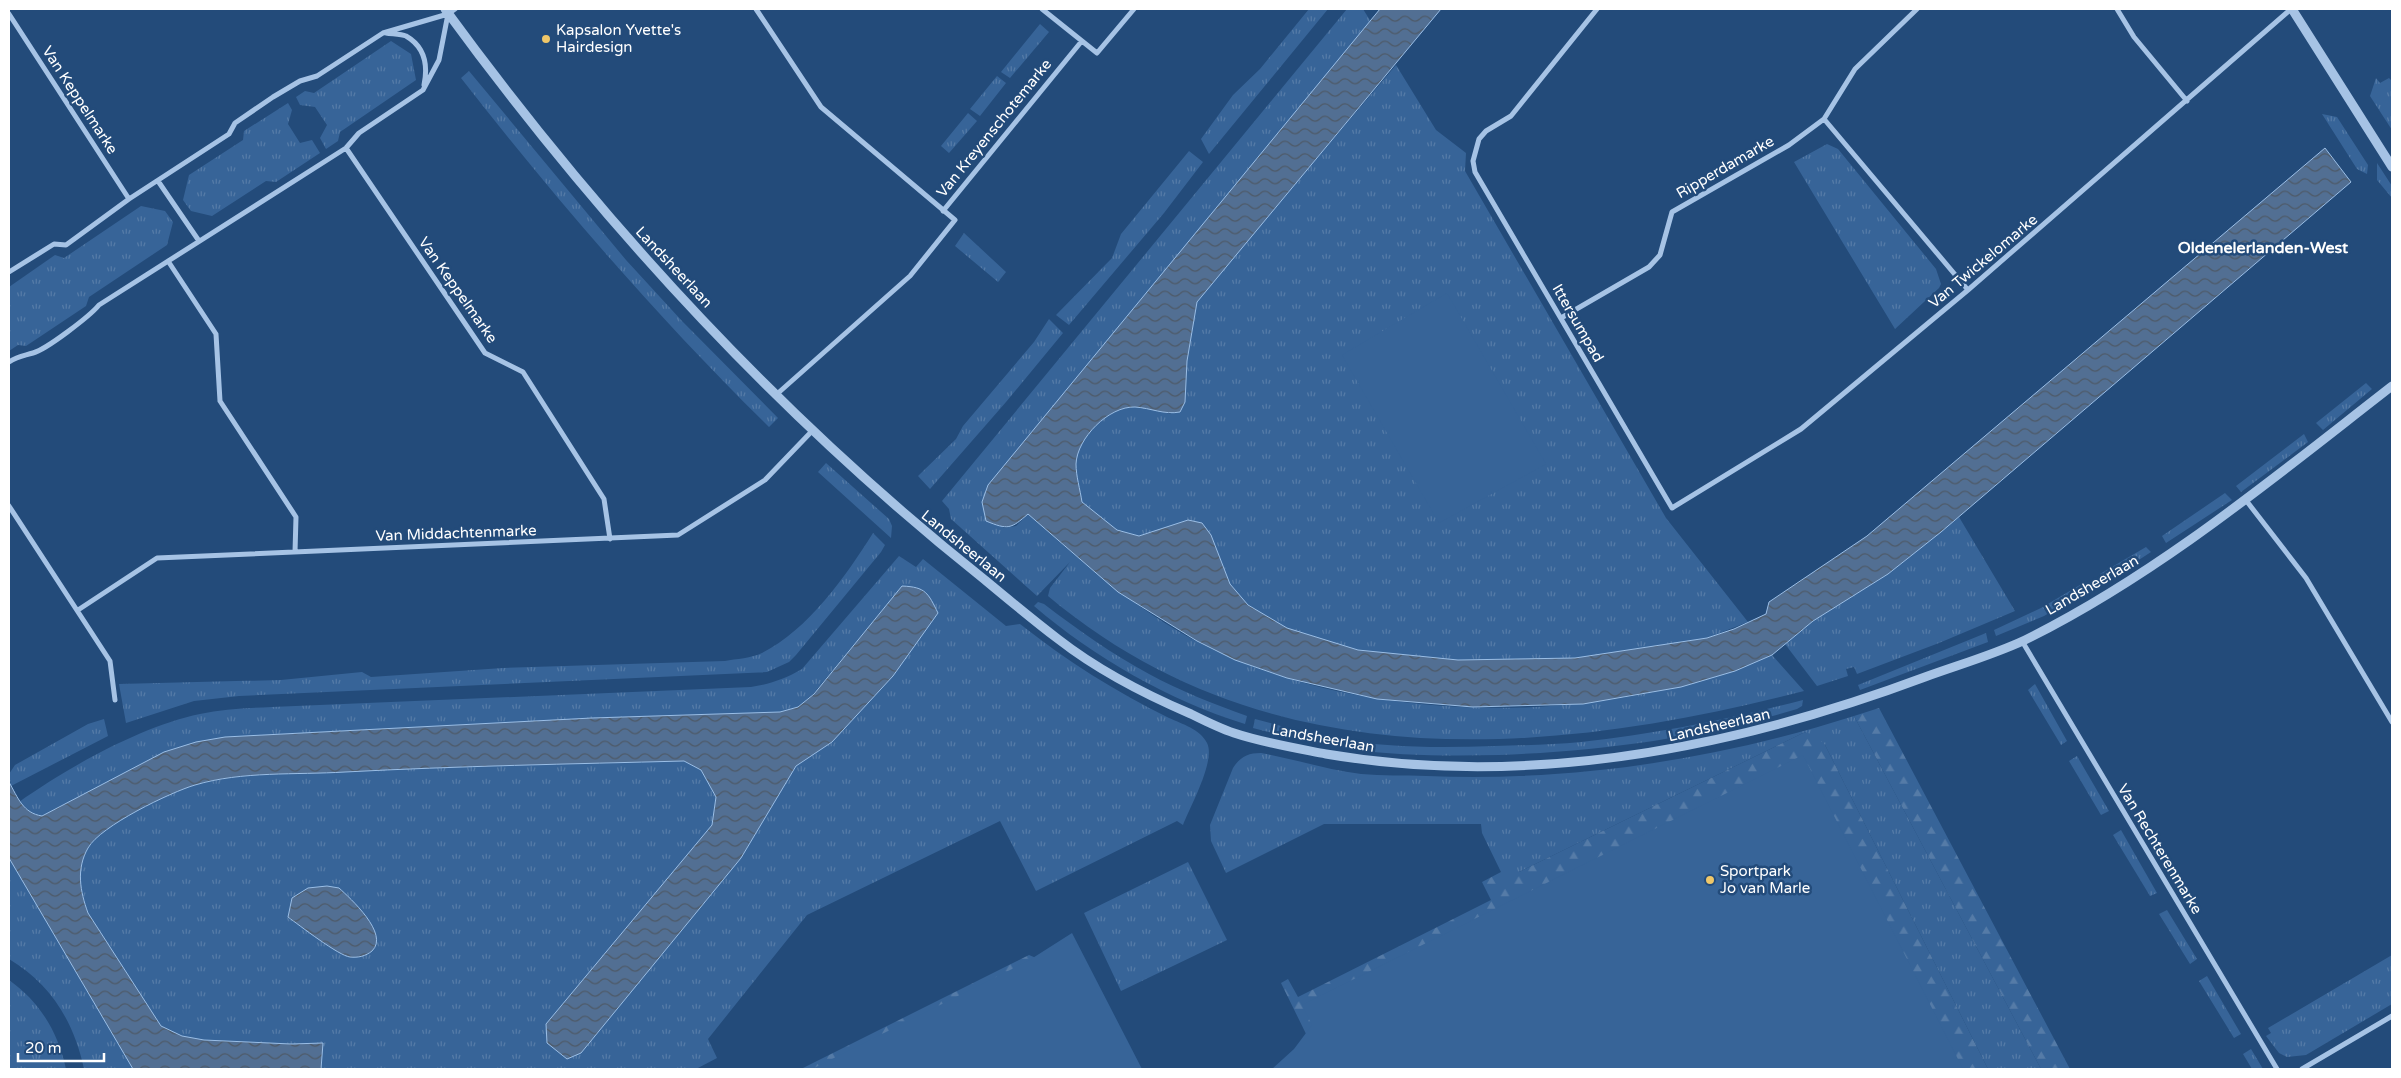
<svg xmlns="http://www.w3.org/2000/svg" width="2401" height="1078" font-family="'Varela Round',sans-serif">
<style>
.grass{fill:url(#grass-tufts)}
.forest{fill:url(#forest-firs)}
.garden{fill:#376498}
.water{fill:url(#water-waves);stroke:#9abee6}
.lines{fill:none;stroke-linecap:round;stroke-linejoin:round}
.minor{stroke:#a6c3e5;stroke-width:5}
.tertiary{stroke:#a6c3e5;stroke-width:9}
.poi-dot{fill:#efc769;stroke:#234b7a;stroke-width:2}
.labels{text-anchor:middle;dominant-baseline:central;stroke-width:5;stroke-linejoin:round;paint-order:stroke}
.poi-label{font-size:15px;fill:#fff;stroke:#234b7a;text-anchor:start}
.street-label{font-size:15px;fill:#fff;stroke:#234b7a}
.neighbourhood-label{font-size:16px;font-weight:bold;fill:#fff;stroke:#234b7a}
</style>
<defs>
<pattern id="grass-tufts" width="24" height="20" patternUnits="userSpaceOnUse" patternTransform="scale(1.25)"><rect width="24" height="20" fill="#376498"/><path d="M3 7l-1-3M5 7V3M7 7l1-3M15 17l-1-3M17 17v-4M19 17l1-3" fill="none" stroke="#557ba7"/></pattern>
<pattern id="forest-firs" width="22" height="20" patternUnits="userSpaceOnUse" patternTransform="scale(1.25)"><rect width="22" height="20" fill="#376498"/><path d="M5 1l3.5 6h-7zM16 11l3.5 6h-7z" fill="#557ba7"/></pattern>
<pattern id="water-waves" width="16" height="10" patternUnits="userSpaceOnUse" patternTransform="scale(1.25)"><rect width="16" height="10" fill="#526f93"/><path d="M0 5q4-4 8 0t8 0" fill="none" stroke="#4e5a68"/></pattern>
</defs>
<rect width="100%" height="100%" fill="#234b7a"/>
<!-- grass -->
<path class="grass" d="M 1309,9 L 1328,9 L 1209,154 L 1201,139 L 1233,95 L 1260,69 Z
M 1347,9 L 1363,9 L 1371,22 L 1003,528 L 1016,526 L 1028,514 C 1081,561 1135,609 1198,642 C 1360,727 1606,728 1772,655 L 1804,691 C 1546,758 1266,779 1048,596 L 1050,588 L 1070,562 L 1037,596 L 951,519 L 949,509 L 942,501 Z
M 1040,24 L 1049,32 L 1010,78 L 1001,72 Z
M 391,41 L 411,54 L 416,80 L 340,132 L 338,141 L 326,149 L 320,138 L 327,125 L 315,107 L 300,105 L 296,97 L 305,91 L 314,93 Z
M 1396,65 L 1436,130 L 1466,153 L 1465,171 L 1666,518 L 1748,622 L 1707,638 L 1575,658 L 1458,660 L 1358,650 L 1287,628 L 1248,605 L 1230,584 L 1211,535 L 1188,520 L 1139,536 L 1117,530 L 1082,502 C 1080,489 1075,476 1076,463 C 1078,436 1106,410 1132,407 C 1144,406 1158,411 1170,414 L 1185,402 L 1187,361 L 1197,302 L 1221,271 Z
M 469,71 L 626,260 L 682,321 L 778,418 L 769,427 C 658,318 557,201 461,78 Z
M 997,76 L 1006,83 L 980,116 L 970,109 Z
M 2376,78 L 2380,83 L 2389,78 L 2392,81 L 2392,130 L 2370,96 Z
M 288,103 L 292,110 L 288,124 L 300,143 L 312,140 L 320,153 L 276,182 L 266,181 L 212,216 L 191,211 L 183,200 L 189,175 L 243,140 L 244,131 Z
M 968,113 L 977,121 L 949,153 L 941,146 Z
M 2322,114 L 2337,117 L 2368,165 L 2367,174 L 2357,169 Z
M 1827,144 L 1838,149 L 1936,269 L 1941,284 L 1939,288 L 1895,329 L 1794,162 Z
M 1189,151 L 1203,162 L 1164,213 L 1069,325 L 1056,315 L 1112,258 L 1121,234 Z
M 2377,163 L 2392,186 L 2392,198 L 2377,180 Z
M 141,206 L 165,211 L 173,222 L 167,245 L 89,297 L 86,306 L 26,346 L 18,345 L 9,351 L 9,287 L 55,255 L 64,258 Z
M 964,233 L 1006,272 L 998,282 L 955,246 Z
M 1049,319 L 1063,333 L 1006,402 L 930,489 L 918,476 L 956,439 L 963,426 L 1034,342 Z
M 2366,383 L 2372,389 L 2323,430 L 2316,423 Z
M 2304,434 L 2308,442 L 2241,492 L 2236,486 Z
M 826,463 L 889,519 L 892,526 L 891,538 L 818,472 Z
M 2225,493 L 2232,500 L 2166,543 L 2162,536 Z
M 1959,517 L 2015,611 L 1939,643 L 1857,674 L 1854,667 L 1846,669 L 1848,676 L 1817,686 L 1785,644 L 1813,621 L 1888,574 Z
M 873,533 L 885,545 L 881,552 L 796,655 L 789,662 L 767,672 L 239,696 L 194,701 L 126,723 L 119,684 L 281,680 L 362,672 L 371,677 L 503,668 L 725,661 C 736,659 752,658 762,653 C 808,630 846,576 873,533 Z
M 2146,547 L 2151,552 L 2105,582 L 2100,574 Z
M 899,556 L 916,567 L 923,559 L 1006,626 L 1020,624 C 1067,661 1116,692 1169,718 C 1182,724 1200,729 1207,743 C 1216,760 1190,807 1183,825 L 1177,821 L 1036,891 L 1000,821 L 807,915 L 708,1039 L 717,1058 L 696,1069 L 321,1069 L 322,1043 L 291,1044 L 204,1040 L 182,1036 L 161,1026 L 88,913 C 80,891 76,869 88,848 C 99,826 171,792 195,785 C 241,772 293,775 341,772 C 455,766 570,765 684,761 L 701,770 L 716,797 L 712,825 L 546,1024 L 581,1053 L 741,858 L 796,766 L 832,742 L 893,676 L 938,613 L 902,586 L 813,694 L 798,707 L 780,712 L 592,718 L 225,737 L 164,752 L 42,816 L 32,814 L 19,802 C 67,768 141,726 200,714 C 223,709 248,708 272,707 L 751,687 C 770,684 785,679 802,669 Z
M 2085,582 L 2088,590 L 2044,616 L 1996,636 L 1994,630 L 2041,608 Z
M 1038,602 L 1044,604 C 1078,630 1112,654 1149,674 C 1180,691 1214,704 1247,716 L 1245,724 C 1168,700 1095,658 1034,606 Z
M 1986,633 L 1988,642 L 1860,690 L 1858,685 Z
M 2035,684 L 2067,741 L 2061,745 L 2028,690 Z
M 1803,700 L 1802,706 L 1797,709 C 1701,738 1600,751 1499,755 C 1449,756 1399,756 1349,749 C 1316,744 1285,736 1253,728 L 1255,719 C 1281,726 1306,733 1332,738 C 1385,748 1440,748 1494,746 C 1523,745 1552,745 1581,742 C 1657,734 1730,719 1803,700 Z
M 1854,716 L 2041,1069 L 1988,1069 L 1825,745 L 1805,732 L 1519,872 L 1501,872 L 1482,833 L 1481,824 L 1324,824 L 1226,873 L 1211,841 L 1210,825 L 1233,768 C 1240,757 1248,753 1261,753 C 1294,759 1328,770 1361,774 C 1382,776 1404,775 1426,776 C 1571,782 1716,760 1854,716 Z
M 104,719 L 108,736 L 11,786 L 9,774 L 15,765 L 88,724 Z
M 2077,756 L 2109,811 L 2101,815 L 2069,761 Z
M 2121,830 L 2157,893 L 2150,896 L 2113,835 Z
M 9,858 L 131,1065 L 133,1069 L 84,1069 C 74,1022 51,984 9,959 Z
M 1188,862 L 1227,940 L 1121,991 L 1084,913 Z
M 2167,910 L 2197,959 L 2190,964 L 2159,914 Z
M 2392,955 L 2392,1004 L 2306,1055 L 2287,1057 L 2279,1053 L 2266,1036 L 2271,1033 L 2268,1028 Z
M 2207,976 L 2241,1034 L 2234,1038 L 2199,981 Z
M 9,980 C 40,1002 58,1032 66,1069 L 9,1069 Z
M 2251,1049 L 2263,1069 L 2252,1069 L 2243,1054 Z"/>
<!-- forest -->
<path class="forest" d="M 1879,708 L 2070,1069 L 2041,1069 L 1854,716 Z
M 1805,732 L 1816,736 L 1825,745 L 1988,1069 L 1311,1044 L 1281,983 L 1288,979 L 1298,997 L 1491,900 L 1482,882 L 1501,872 L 1519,872 Z
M 1029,955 L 1036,958 L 845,1069 L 801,1069 Z"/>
<!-- garden -->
<path class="garden" d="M 1447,293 L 1546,464 L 1439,523 L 1342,355 Z
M 1803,755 L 1963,1069 L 1272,1069 L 1294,1049 L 1312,1025 L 1302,1005 Z
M 1072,933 L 1142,1069 L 812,1069 L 1028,961 Z"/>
<!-- water -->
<path class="water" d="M 1380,9 L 1441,9 L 1197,302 L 1187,361 L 1185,402 L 1180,412 C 1164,415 1151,408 1135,407 C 1109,406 1077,438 1076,464 C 1076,476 1080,489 1082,502 L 1117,530 L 1139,536 L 1188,520 L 1202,523 L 1211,535 L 1230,584 L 1248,605 L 1287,628 L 1358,650 L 1458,660 L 1575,658 L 1707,638 L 1734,629 L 1766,614 L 1769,602 L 1867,536 L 2325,148 L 2351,182 L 1941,532 L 1888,574 L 1813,621 L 1772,655 L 1735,671 L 1681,687 L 1583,704 L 1473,707 L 1377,699 L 1287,678 L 1235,660 L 1197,641 L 1118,592 L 1028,514 C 1011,529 1008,530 986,521 L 982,502 L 988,485 Z
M 902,586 C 926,587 928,593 938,613 L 893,676 L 832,742 L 796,766 L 741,858 L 581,1053 L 567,1059 L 547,1043 L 546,1024 L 712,825 L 716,797 L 701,770 L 684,761 C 571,764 458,766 345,772 C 296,775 242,771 195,785 C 171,792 100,826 88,848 C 76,869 80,891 88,913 L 161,1026 L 182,1036 L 204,1040 L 291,1044 L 323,1043 L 321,1069 L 133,1069 L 9,858 L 9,782 C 18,798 23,813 42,816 L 164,752 L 196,742 L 225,737 L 592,718 L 780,712 L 798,707 L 814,694 Z
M 327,886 L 339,888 C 350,898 390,934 372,951 C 366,956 358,958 350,957 C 339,956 299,925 288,917 L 292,898 L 308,888 Z"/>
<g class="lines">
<!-- minor -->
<path class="minor" d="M 756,9 L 821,107 L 955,220 L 910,276 L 777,394
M 1042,9 L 1097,53 L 1134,9
M 1597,9 L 1511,116 L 1486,131 L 1479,139 L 1473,161 L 1475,172 L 1672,508 L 1801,429 L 1968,290 L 2291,9
M 2117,9 L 2134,37 L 2187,101
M 9,14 L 129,199
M 386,33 C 392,34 401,34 406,36 C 425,47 428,66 424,85
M 1824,119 L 1968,290
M 346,148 L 485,353 L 523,372 L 604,499 L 610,539
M 158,181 L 199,241
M 943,211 L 1081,42
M 168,261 L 216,334 L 220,401 L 296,517 L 295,552
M 9,272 L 54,244 L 66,245 L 129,199 L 229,134 L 235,123 L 273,97 L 300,81 L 317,76 L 383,33 L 448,14 L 455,9
M 1561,318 L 1649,267 L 1660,255 L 1672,212 L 1789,145 L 1824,119 L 1855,69 L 1917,9
M 9,362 C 18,356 23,356 33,353 C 47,349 90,316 99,305 L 346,148 L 359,133 L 423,90 L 439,60 L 448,14
M 2245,499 L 2306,578 L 2392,722
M 9,506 L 110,661 L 115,700
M 78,610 L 157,558 L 678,535 L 765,480 L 813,430
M 2022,641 L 2277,1069
M 2302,1069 L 2392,1016"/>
<!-- tertiary -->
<path class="tertiary" d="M 445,9 C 599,220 780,417 985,580 C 1009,600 1033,620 1058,639 C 1099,671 1144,694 1191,714 C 1205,721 1219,728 1234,733 C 1264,743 1295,748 1326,754 C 1529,789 1735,748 1925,677 C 1958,665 1993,655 2025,640 C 2157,575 2276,476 2392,386
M 2292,9 L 2392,167"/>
</g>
<!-- markers -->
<g class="poi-dot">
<circle cx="546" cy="39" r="5"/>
<circle cx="1710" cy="880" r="5"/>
</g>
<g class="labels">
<!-- poi labels -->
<g class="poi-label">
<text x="556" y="30">Kapsalon Yvette's<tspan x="556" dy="17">Hairdesign</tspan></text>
<text x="1720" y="871">Sportpark<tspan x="1720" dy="17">Jo van Marle</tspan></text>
</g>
<!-- street labels -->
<g class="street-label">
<text transform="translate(80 100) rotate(57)">Van Keppelmarke</text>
<text transform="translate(994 128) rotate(-51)">Van Kreyenschotemarke</text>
<text transform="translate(1725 167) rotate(-30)">Ripperdamarke</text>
<text transform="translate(1983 261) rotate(-40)">Van Twickelomarke</text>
<text transform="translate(674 267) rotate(47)">Landsheerlaan</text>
<text transform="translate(458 290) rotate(55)">Van Keppelmarke</text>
<text transform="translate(1578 323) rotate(60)">Ittersumpad</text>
<text transform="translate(456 533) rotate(-2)">Van Middachtenmarke</text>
<text transform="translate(964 546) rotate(39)">Landsheerlaan</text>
<text transform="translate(2092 585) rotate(-30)">Landsheerlaan</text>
<text transform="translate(1719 725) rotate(-13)">Landsheerlaan</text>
<text transform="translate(1323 738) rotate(10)">Landsheerlaan</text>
<text transform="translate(2160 849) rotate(59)">Van Rechterenmarke</text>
</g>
<!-- neighbourhood labels -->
<g class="neighbourhood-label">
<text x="2263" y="248">Oldenelerlanden-West</text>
</g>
</g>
<!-- border -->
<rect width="2401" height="1078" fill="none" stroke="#ffffff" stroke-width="20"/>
<!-- scale -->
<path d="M18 1053v8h86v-8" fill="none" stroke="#ffffff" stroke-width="2.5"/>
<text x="25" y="1053" font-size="15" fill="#ffffff" stroke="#234b7a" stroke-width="4" paint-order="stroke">20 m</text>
</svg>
